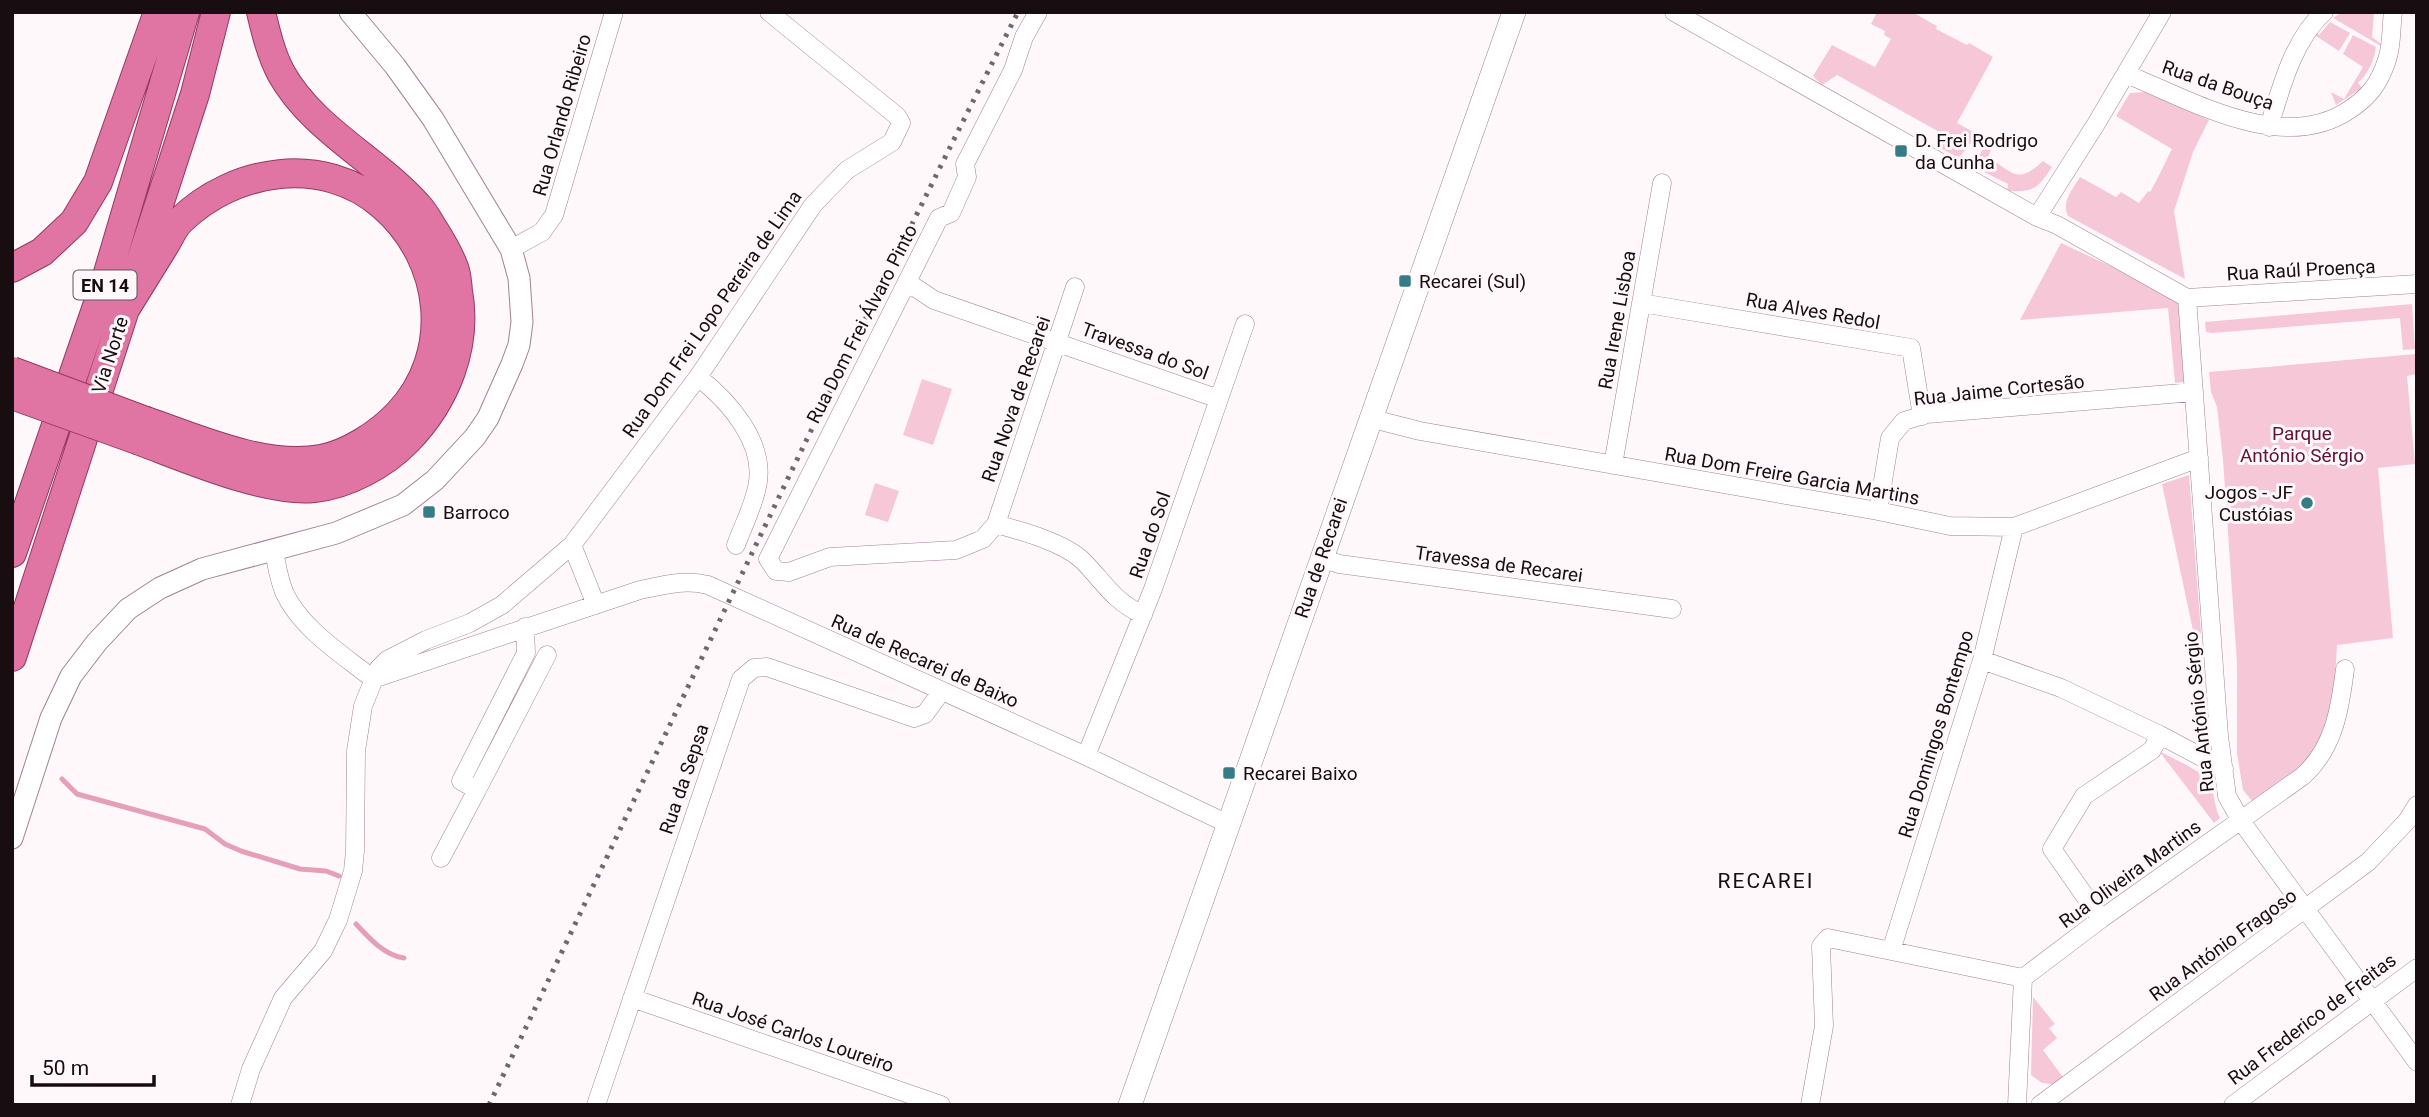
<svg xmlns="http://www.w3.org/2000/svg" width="2429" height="1117" font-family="Roboto,sans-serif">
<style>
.green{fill:#f6c7d6}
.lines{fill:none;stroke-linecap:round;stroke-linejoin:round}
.stream{stroke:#e59fb7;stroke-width:5}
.minor-casing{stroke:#a1838c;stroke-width:19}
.tertiary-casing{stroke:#a1838c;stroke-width:23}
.secondary-casing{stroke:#a1838c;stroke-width:24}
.trunk-casing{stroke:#953960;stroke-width:30}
.minor{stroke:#fff;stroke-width:18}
.tertiary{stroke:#fff;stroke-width:21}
.secondary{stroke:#fff;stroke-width:23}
.trunk{stroke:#e074a2;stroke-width:28}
.rail{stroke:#71686b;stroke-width:5;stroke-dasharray:3.5 7;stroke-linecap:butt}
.trunk-bridge-casing{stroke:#953960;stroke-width:30;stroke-linecap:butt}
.trunk-bridge{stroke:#e074a2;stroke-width:28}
.poi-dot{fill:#357c86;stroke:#fff8fa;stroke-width:2.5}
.labels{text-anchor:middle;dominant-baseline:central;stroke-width:6;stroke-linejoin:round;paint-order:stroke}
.shield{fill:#fff8fa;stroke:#5d5457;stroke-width:2}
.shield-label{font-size:18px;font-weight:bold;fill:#180d11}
.street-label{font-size:19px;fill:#180d11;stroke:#fff8fa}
.poi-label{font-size:19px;fill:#180d11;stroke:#fff8fa;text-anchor:start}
.park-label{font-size:19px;fill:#611036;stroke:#fff8fa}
.neighbourhood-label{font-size:21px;letter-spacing:2px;fill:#180d11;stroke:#fff8fa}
</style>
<rect width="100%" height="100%" fill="#fff8fa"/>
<!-- green -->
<path class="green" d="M 1877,12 L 1912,12 L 1937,26 L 1936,29 L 1967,45 L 1969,43 L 1993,57 L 1957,123 L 1977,134 L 1959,158 L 1940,148 L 1949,134 L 1945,131 L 1943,134 L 1837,75 L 1822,85 L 1813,76 L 1832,45 L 1875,67 L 1891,39 L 1884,35 L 1885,31 L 1871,24 Z
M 2342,12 L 2374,12 L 2372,37 L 2381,44 L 2381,46 L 2333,18 Z
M 2330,22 L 2350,33 L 2339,51 L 2316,36 L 2313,39 L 2316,32 L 2319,35 Z
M 2353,35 L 2376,47 C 2374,61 2368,73 2358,83 L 2362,88 L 2336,105 L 2331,92 L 2344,99 L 2363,67 L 2343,54 Z
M 2147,92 L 2209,120 L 2193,152 L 2174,211 L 2185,279 L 2068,216 C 2061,201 2073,189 2080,177 L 2116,197 L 2121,192 L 2139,203 L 2148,191 L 2150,192 C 2159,177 2164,164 2172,149 L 2116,116 L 2130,93 Z
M 1988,140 L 1994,143 L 1988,157 C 2014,173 2017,185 2043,161 L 2052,167 C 2037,189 2035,192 2007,191 L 2008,184 L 1976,168 L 1976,161 Z
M 2061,243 L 2183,300 L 2190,381 L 2175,383 L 2168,308 L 2020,320 Z
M 2412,304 L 2415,349 L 2403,350 L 2400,318 L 2212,333 L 2206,332 L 2205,322 Z
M 2416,354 L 2417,374 L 2407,376 L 2415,464 L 2378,468 L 2393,638 L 2337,645 C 2335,680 2334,724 2311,754 C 2296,774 2272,787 2252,801 L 2243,790 L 2237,753 L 2237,663 L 2223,460 L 2217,407 L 2211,392 L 2209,372 Z
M 922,379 L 952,389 L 933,445 L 903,435 Z
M 2189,475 L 2201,633 L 2195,640 L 2162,484 Z
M 875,483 L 899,491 L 888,522 L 865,515 Z
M 2159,751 C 2171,758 2208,773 2211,785 C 2215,797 2214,806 2220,818 L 2214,823 Z
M 2033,997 L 2055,1024 L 2049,1028 L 2057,1038 L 2043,1050 L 2065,1080 L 2058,1085 L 2042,1083 L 2031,1075 Z"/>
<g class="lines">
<!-- stream -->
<path class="stream" d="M 62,779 L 77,794 L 205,829 L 225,844 L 241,851 L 300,869 L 326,871 L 339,876
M 356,924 C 369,938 384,955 404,958"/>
<!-- minor casing -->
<g class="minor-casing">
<path id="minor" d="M 1038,12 L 1024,37 L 1013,70 L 965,164 L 967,177 L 951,213 L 939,218 L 768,559 L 776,571 L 789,572 L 830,557 L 956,550 L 983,539 L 996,524 L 1075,287
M 1674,12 L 2037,217 L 2057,225 L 2187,298
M 2126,74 C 2191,100 2282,155 2349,110 C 2369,97 2379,84 2387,60 C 2392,46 2391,27 2393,12
M 2269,127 C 2281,88 2293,40 2324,12
M 2037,217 L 2096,124 L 2162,12
M 511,249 L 542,232 L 554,215 L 614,12
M 907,282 L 934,300 L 1219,399
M 2187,298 L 2219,736 L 2227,796 L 2241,821 L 2417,1062
M 2187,298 L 2417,284
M 1641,303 L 1911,348 L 1922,416
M 698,377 C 729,401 767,444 757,487 C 753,507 743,526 736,545
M 1369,418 L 1420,431 L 1878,511 L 1950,526 L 2014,527 L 2199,458
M 1613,465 L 1662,183
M 1878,511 L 1890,438 L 1904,421 L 1927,414 L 2194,392
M 996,524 C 1021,531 1063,542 1082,560 C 1105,583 1112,600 1143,615
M 572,545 L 596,605
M 274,549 C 276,564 279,578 284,592 C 301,629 342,654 373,679 L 640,590 C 664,585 685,579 708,585 L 1086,756 L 1228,824
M 1322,558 L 1339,564 L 1672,609
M 1982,660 L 2061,688 L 2160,735 L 2224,769
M 1086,756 L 1153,589 L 1245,324
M 477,790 L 547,655
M 441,858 L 477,790 L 461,781 L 526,653 L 525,627
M 2101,919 L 2052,849 L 2084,796 L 2152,750 L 2160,735
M 1891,951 L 1982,660 L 2014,527
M 2023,978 L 2101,919 L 2303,776 C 2334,748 2340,709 2345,669
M 632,998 L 941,1105
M 240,1105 L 251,1069 L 283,998 L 323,951 L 338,920 L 353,871 L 355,851 L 356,751 L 363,706 L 378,669 L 387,660 L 426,640 L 470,623 L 502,605 L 572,545 L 698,377 L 813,205 L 847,170 L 892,142 L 901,123 L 897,116 L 769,12
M 596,1105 L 741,679 L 754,668 L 767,667 L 914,718 L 925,714 L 941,692
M 1810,1105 L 1824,1026 L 1821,946 L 1828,938 L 2023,978 L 2017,1105
M 2040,1105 L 2368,862 L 2407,821 L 2417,805
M 2233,1105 L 2417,968"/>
</g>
<!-- tertiary casing -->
<g class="tertiary-casing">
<path id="tertiary" d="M 12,838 L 51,718 L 71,676 L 97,642 L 128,609 L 160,588 L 202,569 L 336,533 L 403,505 L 435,480 L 475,437 L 488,418 L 512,364 L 519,345 L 522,322 L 519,278 L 511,249 L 433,119 L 395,66 L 350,12"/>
</g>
<!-- secondary casing -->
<g class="secondary-casing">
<path id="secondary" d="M 1130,1105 L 1514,12"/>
</g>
<!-- trunk casing -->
<g class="trunk-casing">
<path id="trunk" d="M 12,268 L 42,252 L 74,222 L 98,182 L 158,12
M 124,311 C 137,290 150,269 163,248 C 169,239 173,228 180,221 C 234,168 324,154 383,206 C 445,260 455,354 398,414 C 379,434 348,454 321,459 C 264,469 198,439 146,421
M 140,441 C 186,458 266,493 314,488 C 347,485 385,464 407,441 C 446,401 468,346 458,291 C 457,282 457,273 453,265 C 448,252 440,239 433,228 C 428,220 424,212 418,206 C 376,159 312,129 281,73 C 271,54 266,33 261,12
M 12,553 L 105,283 L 185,12
M 12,657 L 195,94 L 216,12"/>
</g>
<!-- minor -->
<use href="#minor" class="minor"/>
<!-- tertiary -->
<use href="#tertiary" class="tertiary"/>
<!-- secondary -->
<use href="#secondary" class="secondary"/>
<!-- trunk -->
<use href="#trunk" class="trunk"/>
<!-- rail -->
<path class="rail" d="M 489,1105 C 663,740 835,373 1018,12"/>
<!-- trunk-bridge casing -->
<g class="trunk-bridge-casing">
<path id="trunk-bridge" d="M 12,371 L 146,421
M 12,395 L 140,441"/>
</g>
<!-- trunk-bridge -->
<use href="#trunk-bridge" class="trunk-bridge"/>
</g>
<!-- markers -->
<g class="poi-dot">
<rect x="1894" y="144" width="14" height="14" rx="3.5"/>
<rect x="1398" y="274" width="14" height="14" rx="3.5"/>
<circle cx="2307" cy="503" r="7"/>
<rect x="422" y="505" width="14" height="14" rx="3.5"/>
<rect x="1222" y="766" width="14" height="14" rx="3.5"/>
</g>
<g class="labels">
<!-- shield labels -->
<rect class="shield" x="73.5" y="270.5" width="63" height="29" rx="5"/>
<g class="shield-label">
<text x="105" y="285">EN 14</text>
</g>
<!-- street labels -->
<g class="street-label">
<text transform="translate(2218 85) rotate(19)">Rua da Bouça</text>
<text transform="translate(562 115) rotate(-74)">Rua Orlando Ribeiro</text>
<text transform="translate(2301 270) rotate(-3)">Rua Raúl Proença</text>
<text transform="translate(1813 311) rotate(10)">Rua Alves Redol</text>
<text transform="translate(712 314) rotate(-55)">Rua Dom Frei Lopo Pereira de Lima</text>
<text transform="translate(1617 320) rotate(-80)">Rua Irene Lisboa</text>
<text transform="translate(862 324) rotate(-63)">Rua Dom Frei Álvaro Pinto</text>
<text transform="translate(1145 351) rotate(20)">Travessa do Sol</text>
<text transform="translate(110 355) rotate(-72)">Via Norte</text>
<text transform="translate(1999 390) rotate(-6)">Rua Jaime Cortesão</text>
<text transform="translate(1016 399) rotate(-71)">Rua Nova de Recarei</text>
<text transform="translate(1792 476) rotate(10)">Rua Dom Freire Garcia Martins</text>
<text transform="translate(1150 535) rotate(-71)">Rua do Sol</text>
<text transform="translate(1321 558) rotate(-71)">Rua de Recarei</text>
<text transform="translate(1499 564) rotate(8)">Travessa de Recarei</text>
<text transform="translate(925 661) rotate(24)">Rua de Recarei de Baixo</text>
<text transform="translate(2199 712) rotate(-96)">Rua António Sérgio</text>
<text transform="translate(1936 734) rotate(-73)">Rua Domingos Bontempo</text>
<text transform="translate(684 779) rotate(-71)">Rua da Sepsa</text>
<text transform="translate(2130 874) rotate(-36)">Rua Oliveira Martins</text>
<text transform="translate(2223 945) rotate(-36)">Rua António Fragoso</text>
<text transform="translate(2312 1019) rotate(-37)">Rua Frederico de Freitas</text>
<text transform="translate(793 1032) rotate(19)">Rua José Carlos Loureiro</text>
</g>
<!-- poi labels -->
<g class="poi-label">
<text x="1915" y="140">D. Frei Rodrigo<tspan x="1915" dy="22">da Cunha</tspan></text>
<text x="1419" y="281">Recarei (Sul)</text>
<text x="2293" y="492" text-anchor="end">Jogos - JF<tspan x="2293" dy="22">Custóias</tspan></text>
<text x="443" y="512">Barroco</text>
<text x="1243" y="773">Recarei Baixo</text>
</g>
<!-- park labels -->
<g class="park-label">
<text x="2302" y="433">Parque<tspan x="2302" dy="22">António Sérgio</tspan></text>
</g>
<!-- neighbourhood labels -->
<g class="neighbourhood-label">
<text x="1766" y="881">RECAREI</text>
</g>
</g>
<!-- border -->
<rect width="2429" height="1117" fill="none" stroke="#180d11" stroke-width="28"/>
<!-- scale -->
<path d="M32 1075v10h122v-10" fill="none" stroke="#180d11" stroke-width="3.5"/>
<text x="42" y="1075" font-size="21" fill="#180d11" stroke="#fff8fa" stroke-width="5" paint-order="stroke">50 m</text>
</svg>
